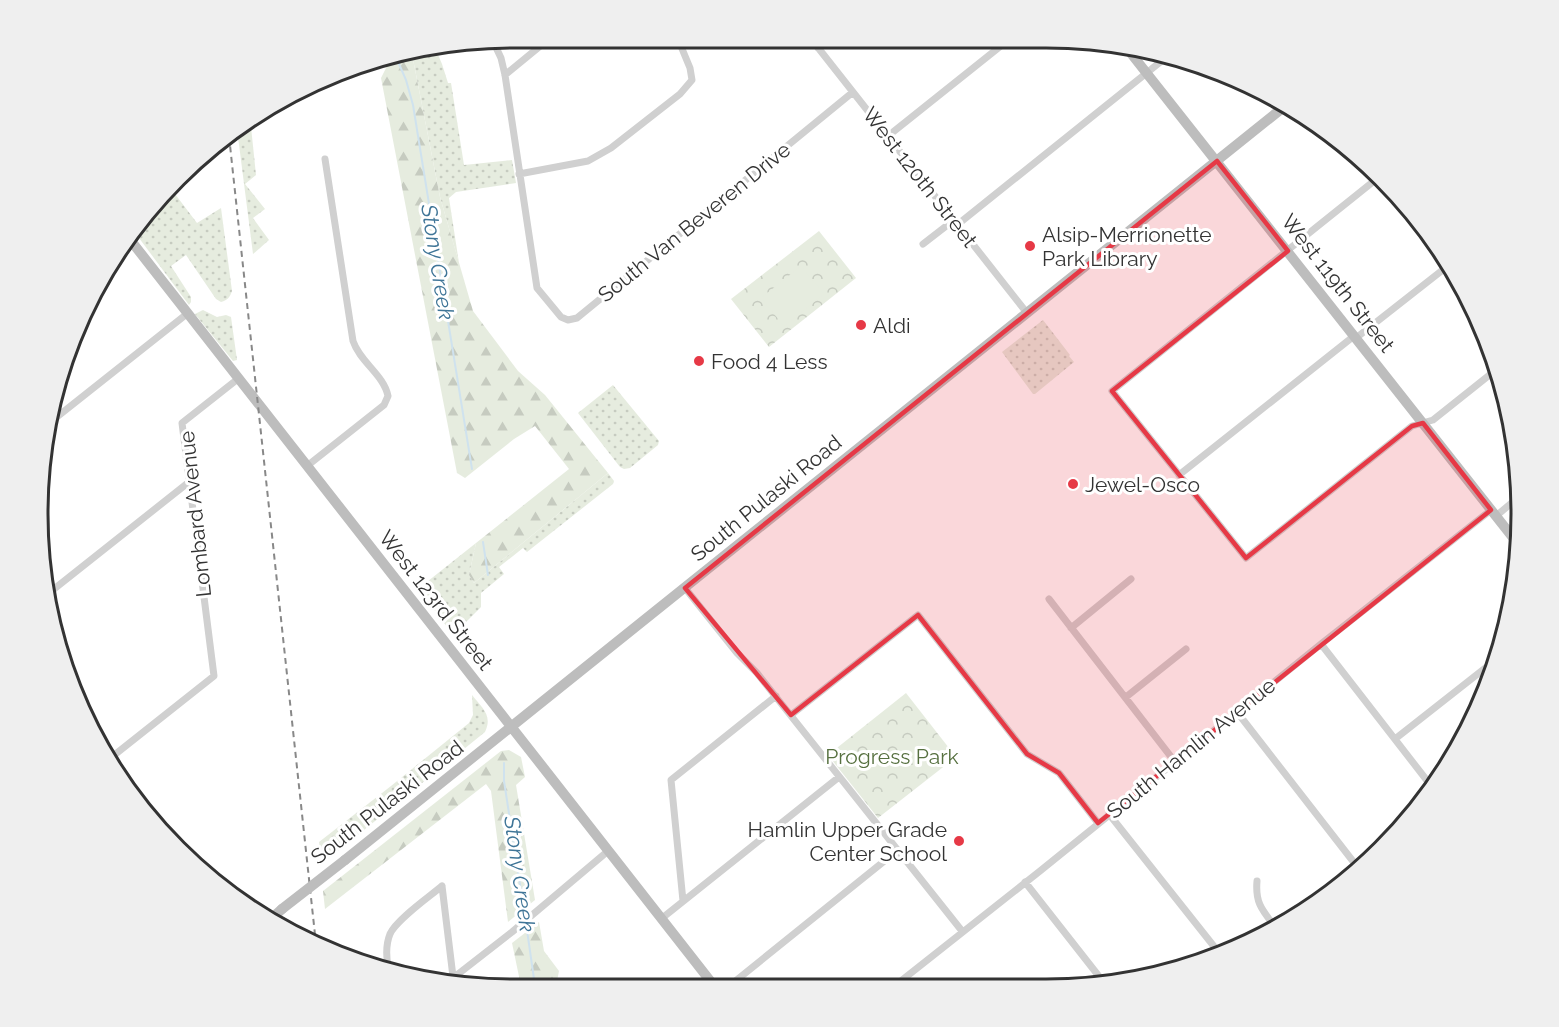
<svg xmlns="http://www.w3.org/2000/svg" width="1559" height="1027" font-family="Raleway,sans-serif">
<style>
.grass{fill:url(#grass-dots)}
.forest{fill:url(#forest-firs)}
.park{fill:url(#park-crowns)}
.pitch{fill:#e6ecdf}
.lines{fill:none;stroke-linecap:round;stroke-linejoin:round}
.stream{stroke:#cfe2ee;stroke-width:2}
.street{stroke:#d0d0d0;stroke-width:7}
.secondary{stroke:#bdbdbd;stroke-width:10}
.rail{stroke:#888;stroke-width:2;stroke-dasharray:6 4.5;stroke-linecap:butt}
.secondary-bridge{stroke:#bdbdbd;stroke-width:10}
.marked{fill:#e63946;fill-opacity:0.2;stroke:#e63946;stroke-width:4.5;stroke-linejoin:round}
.poi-dot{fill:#e63946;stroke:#fff;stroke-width:2}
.labels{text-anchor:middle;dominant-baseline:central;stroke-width:6;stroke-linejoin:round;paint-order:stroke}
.street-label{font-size:21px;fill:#333;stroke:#fff}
.poi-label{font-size:21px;fill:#333;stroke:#fff;text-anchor:start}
.park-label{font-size:21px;fill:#56703f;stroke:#fff}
.water-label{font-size:22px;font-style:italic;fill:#3f7597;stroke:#fff}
.rim{fill:none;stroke:#333;stroke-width:3}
</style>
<defs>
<pattern id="grass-dots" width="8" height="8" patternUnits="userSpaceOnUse" patternTransform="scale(1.5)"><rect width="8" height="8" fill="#e6ecdf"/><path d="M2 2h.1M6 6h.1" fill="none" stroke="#c6cbc0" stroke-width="1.8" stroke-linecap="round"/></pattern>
<pattern id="forest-firs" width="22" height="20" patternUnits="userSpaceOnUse" patternTransform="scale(1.5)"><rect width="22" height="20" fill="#e6ecdf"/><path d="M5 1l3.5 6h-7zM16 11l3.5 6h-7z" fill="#c6cbc0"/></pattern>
<pattern id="park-crowns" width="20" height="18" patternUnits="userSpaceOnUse" patternTransform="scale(1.5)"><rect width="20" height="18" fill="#e6ecdf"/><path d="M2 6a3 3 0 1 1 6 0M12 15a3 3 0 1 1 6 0" fill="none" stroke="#c6cbc0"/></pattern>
</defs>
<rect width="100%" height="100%" fill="#fff"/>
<!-- grass -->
<path class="grass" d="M 436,50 L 442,64 L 448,83 L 451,83 L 464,165 L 512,160 L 516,183 L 456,192 L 449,198 L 459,263 L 440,197 L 412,54 Z
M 250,117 L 256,175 L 245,184 L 265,209 L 253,218 L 269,240 L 253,254 L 237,129 Z
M 172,190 L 197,223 L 221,208 L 232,291 C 230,297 228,300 221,302 L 216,299 L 186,255 L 171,266 L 191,297 L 191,302 L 189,305 L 133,230 L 136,223 Z
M 203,310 L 217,317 L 226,315 L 231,317 L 237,360 L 233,361 L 195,314 Z
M 1043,320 L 1070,355 L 1069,356 L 1074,362 L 1035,394 L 1033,394 L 1002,352 Z
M 613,385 L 659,441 L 658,445 L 630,468 L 624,469 L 620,467 L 578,413 Z
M 608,473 L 614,481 L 613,484 L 527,552 L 523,548 L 499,567 L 504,574 L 481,593 L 481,607 L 466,622 L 451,632 L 418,589 L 476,543 L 469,575 L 474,583 Z
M 472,695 C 482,708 493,715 485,732 L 322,864 L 319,842 L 391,786 L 469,723 L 473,715 Z"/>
<!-- forest -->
<path class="forest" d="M 412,54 L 440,197 L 473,311 L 518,371 L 545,395 L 608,473 L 474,583 L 469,575 L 476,543 L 569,469 L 535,426 L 514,439 L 465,478 L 457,473 L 381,78 L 388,64 L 385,59 Z
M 509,750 L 521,757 L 525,777 L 516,785 L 535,900 L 508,922 L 491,791 L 486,784 L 325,909 L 323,891 L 501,751 Z
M 539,922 L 544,951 L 559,971 L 556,986 L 521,986 L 512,943 Z"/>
<!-- park -->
<path class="park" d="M 819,231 L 856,278 L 769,347 L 731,299 Z
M 906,693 L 956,757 L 878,818 L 828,755 Z"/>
<!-- pitch -->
<path class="pitch" d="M 801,266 L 824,294 L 784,326 L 761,298 Z"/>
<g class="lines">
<!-- stream -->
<path class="stream" d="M 396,57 L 406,80 L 413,105 L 472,469
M 483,542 L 488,575
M 504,763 L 504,781 L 525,917
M 526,923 L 535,986"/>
<!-- street -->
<path class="street" d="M 812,40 L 1027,313
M 493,41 L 501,58 L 505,75 L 537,288 L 561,317 L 568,320 L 577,318 L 853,92
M 818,48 L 828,40
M 505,75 L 550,38
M 888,136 L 1007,41
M 519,174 L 588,161 L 611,148 L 680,94 L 692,80 L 690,68 L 678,39
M 1379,177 L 1112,391 L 1246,558 L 1412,426 L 1433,420 L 1497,369
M 957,225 L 1164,59
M 923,244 L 954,220
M 1356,338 L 1449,265
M 53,420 L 188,313
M 307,466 L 384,405 L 388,396 C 384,375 360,362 353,341 L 325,159
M 1179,475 L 1354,336
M 1496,516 L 1520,496
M 685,588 L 737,653 L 757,673 L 962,931
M 49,593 L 189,482
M 1049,599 L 1175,762
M 1071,628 L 1131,579
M 1321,644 L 1432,787
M 1126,697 L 1186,649
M 1237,712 L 1359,869
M 791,715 L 918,615 L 1027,754 L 1059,773 L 1098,823
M 1395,739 L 1498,658
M 108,760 L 214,676 L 182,423 L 239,378
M 1109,814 L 1220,954
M 1257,881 C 1255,904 1263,911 1276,928
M 1025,882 L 1105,984
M 442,886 L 454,985
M 683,901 L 671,780 L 776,696
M 661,919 L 839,777
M 388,966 C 386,955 386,944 390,934 C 396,920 429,897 442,886
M 453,978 L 512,932 L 608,851
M 728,987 L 898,850
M 892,988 L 1040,871 L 1321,644 L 1491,510"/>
<!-- secondary -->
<path class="secondary" d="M 1126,47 L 1518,544
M 128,237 L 715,987
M 345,860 L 1285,106
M 271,919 L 282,909"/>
<!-- rail -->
<path class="rail" d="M 229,136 L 316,944"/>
<!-- secondary-bridge -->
<path class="secondary-bridge" d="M 282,909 L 345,860"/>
</g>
<!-- marked area -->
<path class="marked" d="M 1217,161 L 1288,251 L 1112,391 L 1246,558 L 1412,426 L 1423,423 L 1491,510 L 1098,823 L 1059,773 L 1027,754 L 918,615 L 791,715 L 685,588 Z"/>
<!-- markers -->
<g class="poi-dot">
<circle cx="1030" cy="246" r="6"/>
<circle cx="861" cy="325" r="6"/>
<circle cx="699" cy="361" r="6"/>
<circle cx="1073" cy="484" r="6"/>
<circle cx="959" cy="841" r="6"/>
</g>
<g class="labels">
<!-- street labels -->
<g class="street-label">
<text transform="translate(920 177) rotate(52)">West 120th Street</text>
<text transform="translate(694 222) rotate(-39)">South Van Beveren Drive</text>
<text transform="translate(1338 283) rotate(52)">West 119th Street</text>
<text transform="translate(766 498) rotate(-39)">South Pulaski Road</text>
<text transform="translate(195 514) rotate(-96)">Lombard Avenue</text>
<text transform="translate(436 600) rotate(52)">West 123rd Street</text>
<text transform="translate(1191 748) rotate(-39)">South Hamlin Avenue</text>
<text transform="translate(387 802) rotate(-38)">South Pulaski Road</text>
</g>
<!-- poi labels -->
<g class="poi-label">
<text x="1042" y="234">Alsip-Merrionette<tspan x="1042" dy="24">Park Library</tspan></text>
<text x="873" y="325">Aldi</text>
<text x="711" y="361">Food 4 Less</text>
<text x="1085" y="484">Jewel-Osco</text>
<text x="947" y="829" text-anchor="end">Hamlin Upper Grade<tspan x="947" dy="24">Center School</tspan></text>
</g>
<!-- park labels -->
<g class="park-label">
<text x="892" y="756">Progress Park</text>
</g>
<!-- water labels -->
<g class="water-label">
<text transform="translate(438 262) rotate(81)">Stony Creek</text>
<text transform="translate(520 874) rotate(82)">Stony Creek</text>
</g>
</g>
<!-- crop -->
<path d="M0 0H1559V1027H0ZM513 48H1046A465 465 0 0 1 1511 513V514A465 465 0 0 1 1046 979H513A465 465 0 0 1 48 514V513A465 465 0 0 1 513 48Z" fill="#efefef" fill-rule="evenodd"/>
<path class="rim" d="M513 48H1046A465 465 0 0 1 1511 513V514A465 465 0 0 1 1046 979H513A465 465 0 0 1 48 514V513A465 465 0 0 1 513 48Z"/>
</svg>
